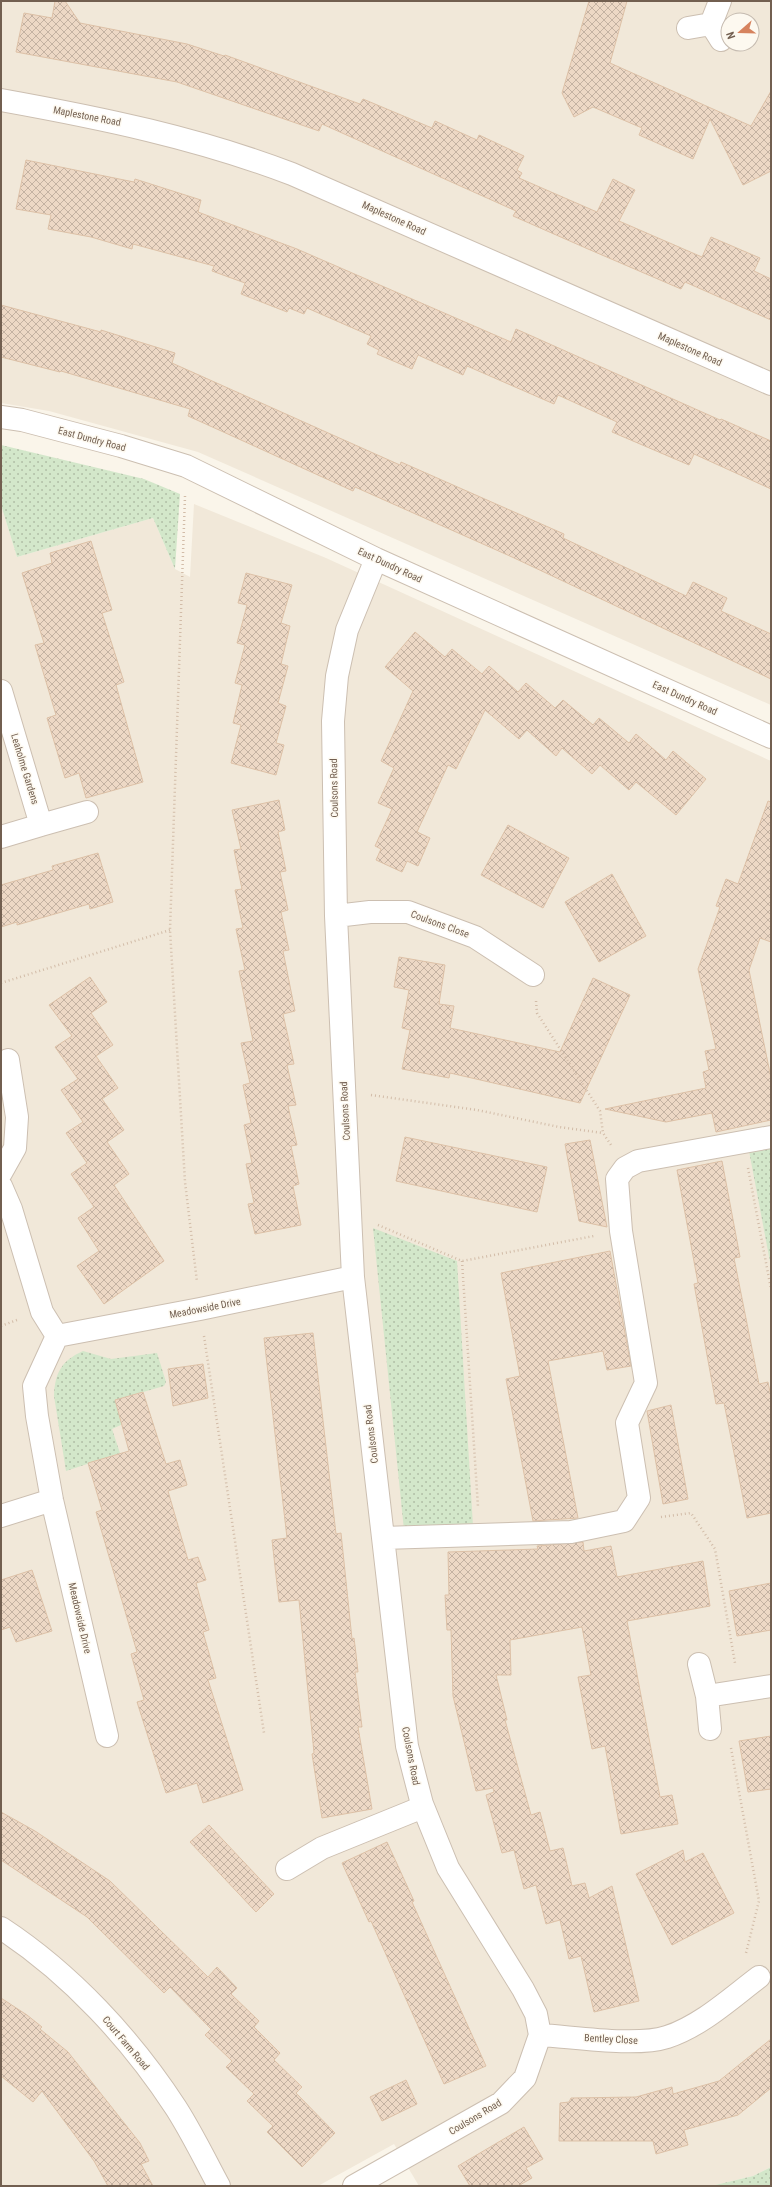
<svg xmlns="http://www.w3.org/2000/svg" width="772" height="2187" font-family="'Roboto Condensed',sans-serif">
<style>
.residential{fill:#f1e8d9;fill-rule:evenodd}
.green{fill:url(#green-dots)}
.building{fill:url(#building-cross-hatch);stroke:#ddc1a7}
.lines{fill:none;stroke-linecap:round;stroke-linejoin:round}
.minor-casing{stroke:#ccbfb1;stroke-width:24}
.path{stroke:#d2bca8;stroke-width:2.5;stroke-dasharray:1 3;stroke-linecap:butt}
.minor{stroke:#fff;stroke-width:22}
.labels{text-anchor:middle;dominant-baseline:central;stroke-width:3;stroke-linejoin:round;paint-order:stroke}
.street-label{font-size:10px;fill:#725f50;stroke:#fdf9f0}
</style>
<defs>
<pattern id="green-dots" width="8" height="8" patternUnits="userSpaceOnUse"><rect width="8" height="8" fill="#d3e7ca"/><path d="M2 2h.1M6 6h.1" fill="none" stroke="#b0bea6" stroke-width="1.8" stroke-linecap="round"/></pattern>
<pattern id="building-cross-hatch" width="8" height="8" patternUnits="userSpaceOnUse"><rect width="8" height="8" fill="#edd8c5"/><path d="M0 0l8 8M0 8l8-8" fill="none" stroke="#c4b2a2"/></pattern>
</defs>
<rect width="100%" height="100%" fill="#faf5ea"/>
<!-- residential -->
<path class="residential" d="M 1,1 L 771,1 L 771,705 L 198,452 L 49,411 L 1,403 ZM 728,20 L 752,20 L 752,44 L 728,44 Z
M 194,504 L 326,558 L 771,761 L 771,2167 L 753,2176 L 711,2186 L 419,2186 L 394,2144 L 318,2186 L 1,2186 L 1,505 L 17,557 L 153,518 L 175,569 L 190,577 Z"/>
<!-- green -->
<path class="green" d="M 1,445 L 144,479 L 180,494 L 175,569 L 153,518 L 17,557 L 1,505 Z
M 771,1147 L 771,1267 L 749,1151 Z
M 373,1228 L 457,1261 L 473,1526 L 404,1530 Z
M 83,1351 L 111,1359 L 157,1353 L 166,1382 L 164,1386 L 115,1400 L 123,1424 L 112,1429 L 120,1453 L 66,1471 L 54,1396 C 55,1373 61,1361 83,1351 Z
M 771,2167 L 771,2186 L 711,2186 L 753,2176 Z"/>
<!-- building -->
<path class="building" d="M 55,1 L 65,1 L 80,23 L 187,44 L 224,56 L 225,55 L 360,104 L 363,99 L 432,128 L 435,121 L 477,140 L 479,135 L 524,156 L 517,170 L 522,173 L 519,178 L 597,212 L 613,179 L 635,190 L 619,221 L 702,257 L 711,237 L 760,258 L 754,271 L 771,279 L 771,320 L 685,282 L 681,289 L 588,249 L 513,216 L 516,211 L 322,124 L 319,131 L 177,82 L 16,52 L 24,13 L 52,18 Z
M 589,1 L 627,1 L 610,63 L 751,126 L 771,91 L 771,171 L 743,185 L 710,119 L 693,159 L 639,135 L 642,128 L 593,107 L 574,117 L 562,93 Z
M 26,160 L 134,182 L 135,179 L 201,200 L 198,212 L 297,249 L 511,342 L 516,329 L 720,420 L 721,419 L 771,441 L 771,489 L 694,454 L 689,465 L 612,432 L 617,422 L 558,395 L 554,404 L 467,366 L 463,375 L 418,355 L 412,369 L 377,354 L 379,350 L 367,344 L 371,336 L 307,308 L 304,314 L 289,308 L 287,312 L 241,294 L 245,283 L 212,271 L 214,266 L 133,244 L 132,249 L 91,237 L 48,229 L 51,215 L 16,209 Z
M 1,305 L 101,332 L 101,330 L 175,353 L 172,363 L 335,436 L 400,465 L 401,462 L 564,534 L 563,538 L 686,596 L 693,582 L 727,598 L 721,611 L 771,634 L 771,679 L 512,557 L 355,487 L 353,491 L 219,430 L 188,416 L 190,409 L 61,371 L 60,372 L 1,357 Z
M 91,541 L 112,610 L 102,613 L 124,682 L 116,685 L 143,782 L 86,798 L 79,773 L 65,778 L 47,718 L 56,715 L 35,645 L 44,643 L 22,573 L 52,563 L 50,553 Z
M 246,573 L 292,585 L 281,623 L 290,626 L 281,664 L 288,666 L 278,703 L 286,706 L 276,743 L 284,745 L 276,775 L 231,763 L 241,725 L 233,723 L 242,685 L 235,683 L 245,645 L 237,643 L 247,605 L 238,603 Z
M 415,632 L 445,657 L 452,649 L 482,674 L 489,666 L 518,692 L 526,683 L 555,708 L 563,700 L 593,725 L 599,718 L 629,743 L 636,734 L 666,760 L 673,751 L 706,779 L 676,815 L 636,782 L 629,790 L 600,765 L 592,774 L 562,748 L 556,756 L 527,730 L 519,739 L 485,710 L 456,769 L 448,765 L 417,832 L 430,838 L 418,866 L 407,861 L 402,872 L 376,860 L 381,849 L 375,846 L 392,809 L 378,803 L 394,768 L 381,761 L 413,691 L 385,667 Z
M 279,800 L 285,830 L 278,832 L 286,871 L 280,872 L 288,910 L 281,912 L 289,950 L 283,951 L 295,1011 L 283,1014 L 294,1064 L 287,1065 L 296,1105 L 288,1106 L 297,1145 L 291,1146 L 299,1184 L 293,1186 L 301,1225 L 255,1234 L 248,1204 L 254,1203 L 246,1164 L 252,1163 L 244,1125 L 251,1123 L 243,1085 L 250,1083 L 241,1043 L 253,1041 L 239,971 L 245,970 L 236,929 L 243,928 L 235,890 L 242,889 L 234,850 L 241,849 L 232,810 Z
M 768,801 L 771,802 L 771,942 L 760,938 L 749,970 L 771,1078 L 771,1120 L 716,1132 L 712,1113 L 666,1122 L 605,1109 L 706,1088 L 703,1072 L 709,1070 L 705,1051 L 716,1049 L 698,969 L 720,907 L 716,906 L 726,879 L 738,884 Z
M 508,825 L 569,858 L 543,908 L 481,875 Z
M 98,853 L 113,902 L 90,909 L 89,904 L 17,925 L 17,922 L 1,927 L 1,885 L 53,870 L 52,866 Z
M 612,874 L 646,936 L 599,962 L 565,902 Z
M 399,957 L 445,965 L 439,1004 L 454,1006 L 450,1028 L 560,1052 L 593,978 L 630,995 L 580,1103 L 450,1073 L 449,1078 L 402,1069 L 410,1030 L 402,1028 L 409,990 L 394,987 Z
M 90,977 L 107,1002 L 91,1013 L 113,1045 L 96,1056 L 118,1088 L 102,1099 L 124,1130 L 107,1142 L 129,1174 L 114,1185 L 164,1261 L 104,1304 L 77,1266 L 99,1251 L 78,1218 L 94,1207 L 71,1174 L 87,1163 L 66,1133 L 83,1122 L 61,1090 L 78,1079 L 55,1047 L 72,1036 L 49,1005 Z
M 405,1137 L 547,1167 L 537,1212 L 396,1181 Z
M 590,1140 L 607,1227 L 579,1221 L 565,1144 Z
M 722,1161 L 740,1257 L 734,1258 L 759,1384 L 768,1382 L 771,1397 L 771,1513 L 747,1518 L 724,1403 L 716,1404 L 694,1284 L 698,1283 L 677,1170 Z
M 610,1251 L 631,1366 L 607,1370 L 603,1351 L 548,1361 L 578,1518 L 533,1521 L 506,1379 L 520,1376 L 501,1273 Z
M 313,1333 L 336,1534 L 341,1533 L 352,1639 L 354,1638 L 356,1654 L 358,1672 L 355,1672 L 362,1727 L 358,1727 L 372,1809 L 322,1818 L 312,1754 L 314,1753 L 299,1600 L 279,1602 L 272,1540 L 287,1538 L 264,1338 Z
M 203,1364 L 208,1398 L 173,1406 L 168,1369 Z
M 143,1392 L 166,1464 L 180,1460 L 187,1485 L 168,1491 L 188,1560 L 198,1557 L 206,1580 L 196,1583 L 209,1630 L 203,1632 L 216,1678 L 208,1680 L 243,1790 L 203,1803 L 197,1783 L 166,1793 L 137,1702 L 144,1700 L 131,1654 L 137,1652 L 96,1512 L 102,1510 L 88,1463 L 129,1451 L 115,1400 Z
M 671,1405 L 688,1499 L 663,1504 L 647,1411 Z
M 583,1542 L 584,1551 L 611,1546 L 617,1577 L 703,1561 L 710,1606 L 627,1621 L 660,1797 L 672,1795 L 678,1824 L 621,1834 L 605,1746 L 592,1749 L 578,1677 L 591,1675 L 582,1627 L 510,1640 L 511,1675 L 496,1675 L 507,1720 L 505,1720 L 531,1815 L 540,1812 L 550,1851 L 563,1848 L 572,1886 L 585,1883 L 589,1898 L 612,1886 L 639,2001 L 594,2012 L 581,1956 L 569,1959 L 560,1920 L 546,1924 L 536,1885 L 524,1889 L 514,1850 L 502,1853 L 486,1795 L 494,1792 L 493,1788 L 476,1791 L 453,1696 L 451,1630 L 447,1630 L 445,1595 L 449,1595 L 448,1552 L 538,1549 L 537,1546 Z
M 32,1570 L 52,1631 L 16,1642 L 10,1627 L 1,1630 L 1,1580 Z
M 771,1583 L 771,1630 L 737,1636 L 729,1591 Z
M 771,1736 L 771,1789 L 748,1792 L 739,1741 Z
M 1,1812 L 35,1831 L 110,1881 L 208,1977 L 217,1967 L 237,1988 L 231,1994 L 259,2021 L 254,2027 L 280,2053 L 274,2060 L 302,2087 L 296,2093 L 335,2133 L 302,2167 L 267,2132 L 273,2126 L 247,2101 L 254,2094 L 226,2067 L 232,2061 L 205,2035 L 211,2029 L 170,1987 L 164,1993 L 87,1917 L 1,1860 Z
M 209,1825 L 274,1894 L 256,1912 L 190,1842 Z
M 387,1842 L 414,1901 L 412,1902 L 486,2066 L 444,2084 L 371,1921 L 369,1922 L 342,1863 Z
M 683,1850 L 685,1862 L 703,1853 L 734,1913 L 672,1945 L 636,1874 Z
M 1,1998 L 27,2015 L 42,2027 L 40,2029 L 68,2052 L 140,2143 L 149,2161 L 141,2164 L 153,2186 L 108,2186 L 94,2161 L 42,2091 L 33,2102 L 1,2076 Z
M 771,2039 L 771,2088 L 738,2115 L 684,2130 L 688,2145 L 656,2154 L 653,2141 L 559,2141 L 560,2103 L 569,2102 L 571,2098 L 636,2097 L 672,2087 L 673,2094 L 719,2081 Z
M 406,2080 L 417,2104 L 382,2121 L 370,2097 Z
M 524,2127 L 543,2159 L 526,2168 L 532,2178 L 518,2186 L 470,2186 L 458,2166 Z"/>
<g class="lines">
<!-- minor casing -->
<g class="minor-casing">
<path id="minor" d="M 711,24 L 720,1
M 688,28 L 711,24 L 721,40
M 1,100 C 101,118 198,138 292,174 L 771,384
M 1,417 L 22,420 L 121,446 L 186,466 L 376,559 L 771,737
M 1,691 L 41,825 L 1,837
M 41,825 L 87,812
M 336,916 L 370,912 L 408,912 L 475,937 L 533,975
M 1,1173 L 15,1148 L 17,1117 L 8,1060
M 1,1186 L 11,1209 L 42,1312 L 57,1336
M 1,1516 L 52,1500
M 383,1538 L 571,1532 L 624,1521 L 639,1498 L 627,1423 L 646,1383 L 621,1231 L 617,1179 L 625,1168 L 638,1161 L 771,1137
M 699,1664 L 707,1696 L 710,1729
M 707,1696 L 771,1686
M 107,1736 L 52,1500 L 37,1416 L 34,1386 L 57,1336 L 200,1309 L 353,1277
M 287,1869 L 322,1848 L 423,1807
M 1,1928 C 71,1974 131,2039 176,2108 C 192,2133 205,2160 219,2186
M 540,2035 C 574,2037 636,2047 667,2037 C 701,2026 731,1998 759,1977
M 354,2186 L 501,2103 L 525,2078 L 540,2035 L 536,2014 L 523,1989 L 448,1868 L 422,1804 L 407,1746 L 353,1277 L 336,916 L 333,721 L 337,676 L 347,630 L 376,559"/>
</g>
<!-- path -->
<path class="path" d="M 185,496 L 170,930 L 185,1182 L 197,1282
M 1,983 L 170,930
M 536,1001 L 537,1013 L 600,1111 L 603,1133 L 611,1145
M 371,1095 L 477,1110 L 559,1127 L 603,1133
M 748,1168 L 771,1289
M 378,1225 L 462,1261 L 594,1236
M 462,1261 L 478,1507
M 1,1326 L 17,1320
M 204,1336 L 264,1733
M 661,1517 L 691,1513 L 715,1549 L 735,1663
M 731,1748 L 759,1901 L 746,1953"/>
<!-- minor -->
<use href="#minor" class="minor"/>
</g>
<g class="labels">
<!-- street labels -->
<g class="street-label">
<text transform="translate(87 116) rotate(11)">Maplestone Road</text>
<text transform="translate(394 218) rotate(24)">Maplestone Road</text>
<text transform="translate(690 349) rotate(24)">Maplestone Road</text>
<text transform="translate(92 439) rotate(15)">East Dundry Road</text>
<text transform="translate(390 565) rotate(25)">East Dundry Road</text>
<text transform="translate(685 698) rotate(24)">East Dundry Road</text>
<text transform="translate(25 769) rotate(73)">Leaholme Gardens</text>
<text transform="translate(334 788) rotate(-91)">Coulsons Road</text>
<text transform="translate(440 924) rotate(20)">Coulsons Close</text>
<text transform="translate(345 1111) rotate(-93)">Coulsons Road</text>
<text transform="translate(205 1308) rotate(-11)">Meadowside Drive</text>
<text transform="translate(371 1434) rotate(-97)">Coulsons Road</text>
<text transform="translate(80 1618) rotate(77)">Meadowside Drive</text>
<text transform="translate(411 1756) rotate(79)">Coulsons Road</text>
<text transform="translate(611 2039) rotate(3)">Bentley Close</text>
<text transform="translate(126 2043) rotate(50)">Court Farm Road</text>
<text transform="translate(475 2117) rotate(-31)">Coulsons Road</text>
</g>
</g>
<!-- border -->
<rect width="772" height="2187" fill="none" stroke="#725f50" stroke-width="4"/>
<!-- north arrow -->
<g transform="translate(740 32) rotate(250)"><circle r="19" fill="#fdf9f0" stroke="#c5bbb0"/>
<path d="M0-3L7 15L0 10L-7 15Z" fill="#d6835e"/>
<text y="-6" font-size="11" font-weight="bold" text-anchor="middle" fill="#725f50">N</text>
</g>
</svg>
